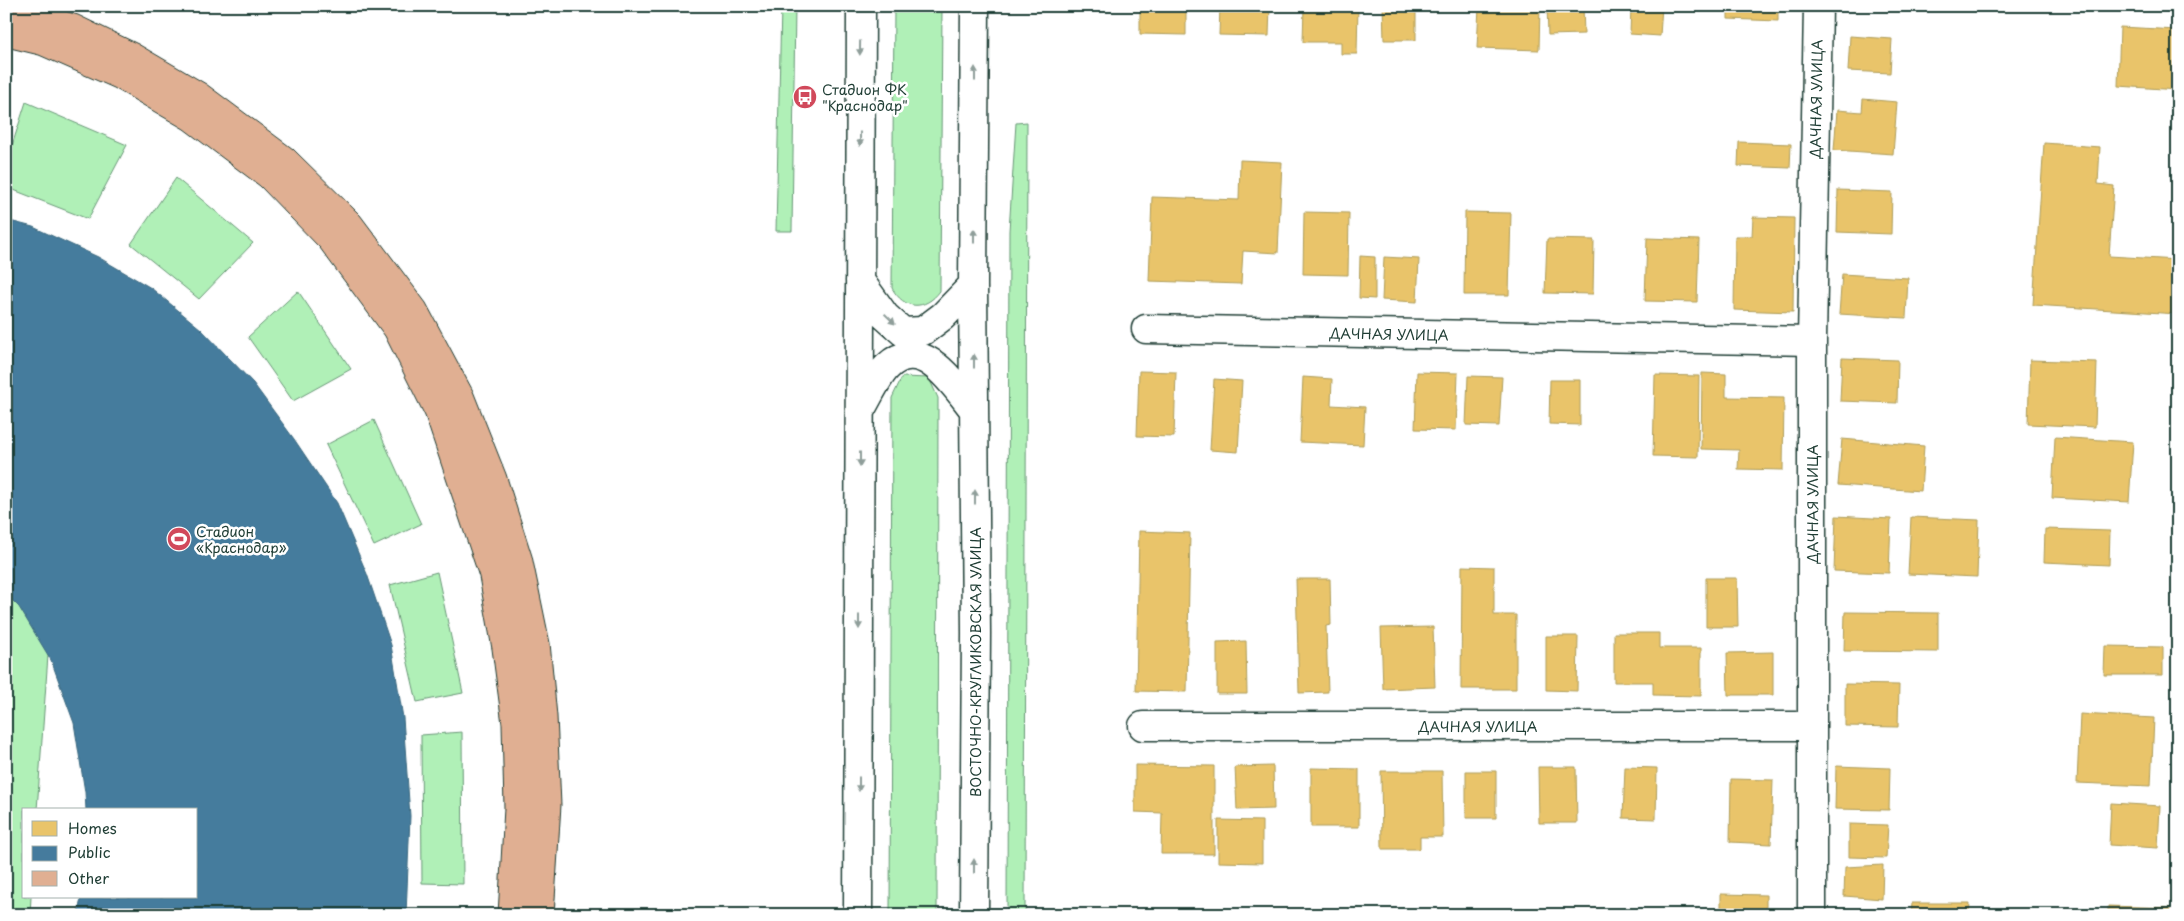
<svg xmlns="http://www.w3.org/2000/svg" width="2184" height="921" font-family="'Playpen Sans',sans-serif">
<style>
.green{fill:#b0f0b7;stroke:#689676}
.homes{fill:#e9c46a;stroke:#ac9c5a}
.public{fill:#457b9d;stroke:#3a687e}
.building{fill:#e0af92;stroke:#1f3d34}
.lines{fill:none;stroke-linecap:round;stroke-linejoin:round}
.street-casing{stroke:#1f3d34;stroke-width:31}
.secondary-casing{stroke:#1f3d34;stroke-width:31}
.street{stroke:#fff;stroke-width:28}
.secondary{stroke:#fff;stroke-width:28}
.oneway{fill:#8f9e9a}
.labels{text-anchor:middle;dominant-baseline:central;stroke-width:5;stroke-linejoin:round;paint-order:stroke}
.poi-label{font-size:14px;fill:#1f3d34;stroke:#fff;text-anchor:start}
.street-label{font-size:14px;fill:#1f3d34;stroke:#fff}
</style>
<rect width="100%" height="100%" fill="#fff"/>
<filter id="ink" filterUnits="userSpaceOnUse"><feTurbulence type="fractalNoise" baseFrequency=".02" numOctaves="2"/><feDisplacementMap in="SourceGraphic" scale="10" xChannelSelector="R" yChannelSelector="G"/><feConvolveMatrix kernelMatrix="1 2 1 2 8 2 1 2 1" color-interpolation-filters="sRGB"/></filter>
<g filter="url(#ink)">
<!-- green -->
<path class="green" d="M 781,6 L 795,6 L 792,231 L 776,231 Z
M 894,6 L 942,6 L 940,291 C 925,311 904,310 892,288 Z
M 26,102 L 127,145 L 88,219 L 6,187 L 6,164 Z
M 1027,122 L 1025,915 L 1007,915 L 1009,231 L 1016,123 Z
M 176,178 L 253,243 L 199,299 L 131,244 Z
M 298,291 L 351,369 L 293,401 L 248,337 Z
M 902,377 L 929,378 L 938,398 L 937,915 L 890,915 L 892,398 Z
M 374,420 L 421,524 L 374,546 L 326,445 Z
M 437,572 L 463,693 L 417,702 L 390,585 Z
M 6,582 L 53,585 L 37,810 L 24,810 L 24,897 L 31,897 L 30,915 L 6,915 Z
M 462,732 L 463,884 L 422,883 L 421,735 Z"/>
<!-- homes -->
<path class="homes" d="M 1140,6 L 1186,6 L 1186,35 L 1140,34 Z
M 1220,6 L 1270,6 L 1269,36 L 1219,35 Z
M 1304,6 L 1358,6 L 1357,54 L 1341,54 L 1341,42 L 1303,42 Z
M 1383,6 L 1416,6 L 1416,40 L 1384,40 Z
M 1479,6 L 1540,6 L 1539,50 L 1477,48 Z
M 1547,6 L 1583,6 L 1584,34 L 1548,35 Z
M 1631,6 L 1662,6 L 1660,36 L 1630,34 Z
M 1728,6 L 1778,6 L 1778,21 L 1728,19 Z
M 2120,27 L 2178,30 L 2178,90 L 2118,86 Z
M 1850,36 L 1892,39 L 1890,73 L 1848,71 Z
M 1863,99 L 1897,102 L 1893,154 L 1834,150 L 1837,110 L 1862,112 Z
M 1739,142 L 1791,144 L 1790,168 L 1738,166 Z
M 2044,143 L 2100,147 L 2098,184 L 2114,186 L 2109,256 L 2178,260 L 2178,314 L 2033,305 Z
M 1240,160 L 1282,162 L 1278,253 L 1243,251 L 1241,284 L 1149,281 L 1152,197 L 1239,200 Z
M 1838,190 L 1892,192 L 1891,234 L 1837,232 Z
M 1304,212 L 1349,213 L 1348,275 L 1303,274 Z
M 1465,212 L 1511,213 L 1509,295 L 1464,295 Z
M 1753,217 L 1794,218 L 1793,312 L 1734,310 L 1735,236 L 1752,236 Z
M 1647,238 L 1699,240 L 1697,302 L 1645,301 Z
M 1547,239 L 1594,240 L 1593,294 L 1545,293 Z
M 1360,256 L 1375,257 L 1375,299 L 1359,298 Z
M 1384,257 L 1419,259 L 1417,302 L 1382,300 Z
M 1842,274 L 1908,278 L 1906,318 L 1839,314 Z
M 1842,358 L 1898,360 L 1897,403 L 1840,401 Z
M 2030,360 L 2097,362 L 2095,427 L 2028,424 Z
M 1139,371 L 1176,372 L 1174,437 L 1137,436 Z
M 1417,372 L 1458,373 L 1456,430 L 1415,429 Z
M 1702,373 L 1726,374 L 1726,397 L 1784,398 L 1783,470 L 1738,469 L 1739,450 L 1701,449 Z
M 1655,375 L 1699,376 L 1698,457 L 1653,456 Z
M 1468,376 L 1502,377 L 1499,426 L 1466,425 Z
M 1303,377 L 1332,379 L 1331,405 L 1365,407 L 1363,445 L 1300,442 Z
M 1214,379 L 1242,381 L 1238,452 L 1210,450 Z
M 1550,380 L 1580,380 L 1580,425 L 1549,424 Z
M 2055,437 L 2133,442 L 2129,502 L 2052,498 Z
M 1842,439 L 1924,446 L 1921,491 L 1838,485 Z
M 1836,516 L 1891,519 L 1889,573 L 1834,571 Z
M 1911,517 L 1979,520 L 1977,577 L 1908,574 Z
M 2045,529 L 2110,531 L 2109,565 L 2044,562 Z
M 1139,531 L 1190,533 L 1187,692 L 1136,691 Z
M 1462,566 L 1494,567 L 1494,615 L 1516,615 L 1516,689 L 1461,689 Z
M 1706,578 L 1737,578 L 1738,627 L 1706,627 Z
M 1296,579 L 1330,579 L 1331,625 L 1326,626 L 1328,692 L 1299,693 Z
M 1845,612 L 1938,613 L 1938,652 L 1844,651 Z
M 1433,627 L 1435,687 L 1383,689 L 1381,628 Z
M 1614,633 L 1659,633 L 1659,648 L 1701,648 L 1701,696 L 1653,695 L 1653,682 L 1614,682 Z
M 1546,636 L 1578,636 L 1577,691 L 1546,690 Z
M 1246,641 L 1247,694 L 1217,694 L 1217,642 Z
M 2105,646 L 2163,647 L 2163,675 L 2104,675 Z
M 1773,652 L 1773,695 L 1728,695 L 1727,653 Z
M 1845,684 L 1899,685 L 1898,727 L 1845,726 Z
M 2080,714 L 2154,718 L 2151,786 L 2077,783 Z
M 1135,765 L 1214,766 L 1214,854 L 1161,854 L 1162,813 L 1135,812 Z
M 1273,766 L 1274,809 L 1237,810 L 1235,767 Z
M 1836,766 L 1890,768 L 1889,810 L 1835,809 Z
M 1538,767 L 1576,767 L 1577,823 L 1539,823 Z
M 1625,767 L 1657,768 L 1656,819 L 1623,818 Z
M 1311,768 L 1359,769 L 1359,827 L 1311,827 Z
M 1381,771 L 1442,771 L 1443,837 L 1420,837 L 1420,849 L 1382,849 Z
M 1466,771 L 1496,771 L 1496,818 L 1466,818 Z
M 1731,779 L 1773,780 L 1771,844 L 1730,842 Z
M 2111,803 L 2160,806 L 2158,848 L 2109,845 Z
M 1218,820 L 1262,821 L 1262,863 L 1218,862 Z
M 1849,824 L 1888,825 L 1886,858 L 1849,857 Z
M 1883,865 L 1882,899 L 1844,896 L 1845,867 Z
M 1721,894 L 1766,895 L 1766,915 L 1721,915 Z
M 1912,903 L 1970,903 L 1969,915 L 1911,915 Z
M 2108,906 L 2170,908 L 2169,915 L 2108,915 Z"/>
<!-- public -->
<path class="public" d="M 6,220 L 33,227 L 98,257 L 151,288 L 201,329 L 253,383 L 294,439 L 337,503 L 367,574 L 391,645 L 403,718 L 410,816 L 406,915 L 78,915 L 81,897 L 196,897 L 196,810 L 86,810 L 85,792 L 74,723 L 51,660 L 19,607 L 6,594 Z"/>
<!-- building -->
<path class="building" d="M 6,6 L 49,6 L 78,15 L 138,44 L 206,84 L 293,149 L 360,215 L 426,303 L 473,391 L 506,474 L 532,556 L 550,643 L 557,716 L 561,805 L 554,915 L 498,915 L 504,808 L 502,724 L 492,649 L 479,577 L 425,416 L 385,336 L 320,248 L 260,186 L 184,129 L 114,88 L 39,55 L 6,47 Z"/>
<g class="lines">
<!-- street casing -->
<g class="street-casing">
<path id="street" d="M 1146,329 L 1812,341
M 1143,726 L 1812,726
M 1812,915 L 1812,341 L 1818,6"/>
</g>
<!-- secondary casing -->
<g class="secondary-casing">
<path id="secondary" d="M 860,281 L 885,316 L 903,332 L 923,331 L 943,316 L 973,285
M 860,411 C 868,398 877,377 887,367 C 922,333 954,385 974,410
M 858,915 L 861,6
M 974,915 L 976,633 L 973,285 L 975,6"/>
</g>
<!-- street -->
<use href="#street" class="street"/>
<!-- secondary -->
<use href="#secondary" class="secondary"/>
</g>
<!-- one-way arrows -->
<defs><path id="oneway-solid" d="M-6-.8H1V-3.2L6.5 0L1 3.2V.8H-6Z" transform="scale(1.25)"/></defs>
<g class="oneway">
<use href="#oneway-solid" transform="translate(860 48) rotate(91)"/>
<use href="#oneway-solid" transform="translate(975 74) rotate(-90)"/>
<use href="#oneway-solid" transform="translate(860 139) rotate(90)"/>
<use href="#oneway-solid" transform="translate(974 236) rotate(-90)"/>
<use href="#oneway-solid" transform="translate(890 319) rotate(44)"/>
<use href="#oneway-solid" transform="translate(974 361) rotate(-90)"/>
<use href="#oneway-solid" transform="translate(860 459) rotate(90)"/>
<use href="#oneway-solid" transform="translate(975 497) rotate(-90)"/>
<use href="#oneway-solid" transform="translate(859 622) rotate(90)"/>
<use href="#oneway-solid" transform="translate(859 784) rotate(90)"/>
<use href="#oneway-solid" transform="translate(974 866) rotate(-90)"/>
</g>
</g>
<!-- icons -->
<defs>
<g id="bus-disc" transform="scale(1.25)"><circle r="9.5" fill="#d1495b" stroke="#fff"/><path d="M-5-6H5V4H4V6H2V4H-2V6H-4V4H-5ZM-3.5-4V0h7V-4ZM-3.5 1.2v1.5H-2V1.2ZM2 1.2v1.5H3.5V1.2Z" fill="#fff"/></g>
<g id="stadium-disc" transform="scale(1.25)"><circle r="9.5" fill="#d1495b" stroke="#fff"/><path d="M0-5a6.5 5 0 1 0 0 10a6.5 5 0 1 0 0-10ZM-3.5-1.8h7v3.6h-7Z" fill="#fff"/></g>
</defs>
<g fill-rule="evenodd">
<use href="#bus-disc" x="805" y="97"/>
<use href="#stadium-disc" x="179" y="539"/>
</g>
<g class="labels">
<!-- poi labels -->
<g class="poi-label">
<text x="822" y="89">Стадион ФК<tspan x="822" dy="16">"Краснодар"</tspan></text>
<text x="196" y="531">Стадион<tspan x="196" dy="16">«Краснодар»</tspan></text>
</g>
<!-- street labels -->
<g class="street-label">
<text transform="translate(1816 99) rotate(-89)">ДАЧНАЯ УЛИЦА</text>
<text transform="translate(1389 334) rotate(1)">ДАЧНАЯ УЛИЦА</text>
<text transform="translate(1812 504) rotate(-90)">ДАЧНАЯ УЛИЦА</text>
<text transform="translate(975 662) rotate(-90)">ВОСТОЧНО-КРУГЛИКОВСКАЯ УЛИЦА</text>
<text x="1478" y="726">ДАЧНАЯ УЛИЦА</text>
</g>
</g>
<!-- margin -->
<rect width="2184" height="921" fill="none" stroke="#fff" stroke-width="25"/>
<rect x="12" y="12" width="2159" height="896" fill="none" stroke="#1f3d34" stroke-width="2" filter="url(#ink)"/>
<!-- legend -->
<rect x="22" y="808" width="175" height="90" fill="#ffffff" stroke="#a5b1ae"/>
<rect x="32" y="821" width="25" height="15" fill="#e9c46a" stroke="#a5b1ae"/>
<text x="68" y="834" font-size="15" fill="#1f3d34">Homes</text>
<rect x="32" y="846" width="25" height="15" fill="#457b9d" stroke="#a5b1ae"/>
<text x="68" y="858" font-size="15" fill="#1f3d34">Public</text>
<rect x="32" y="871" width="25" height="15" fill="#e0af92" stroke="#a5b1ae"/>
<text x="68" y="884" font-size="15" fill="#1f3d34">Other</text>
</svg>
